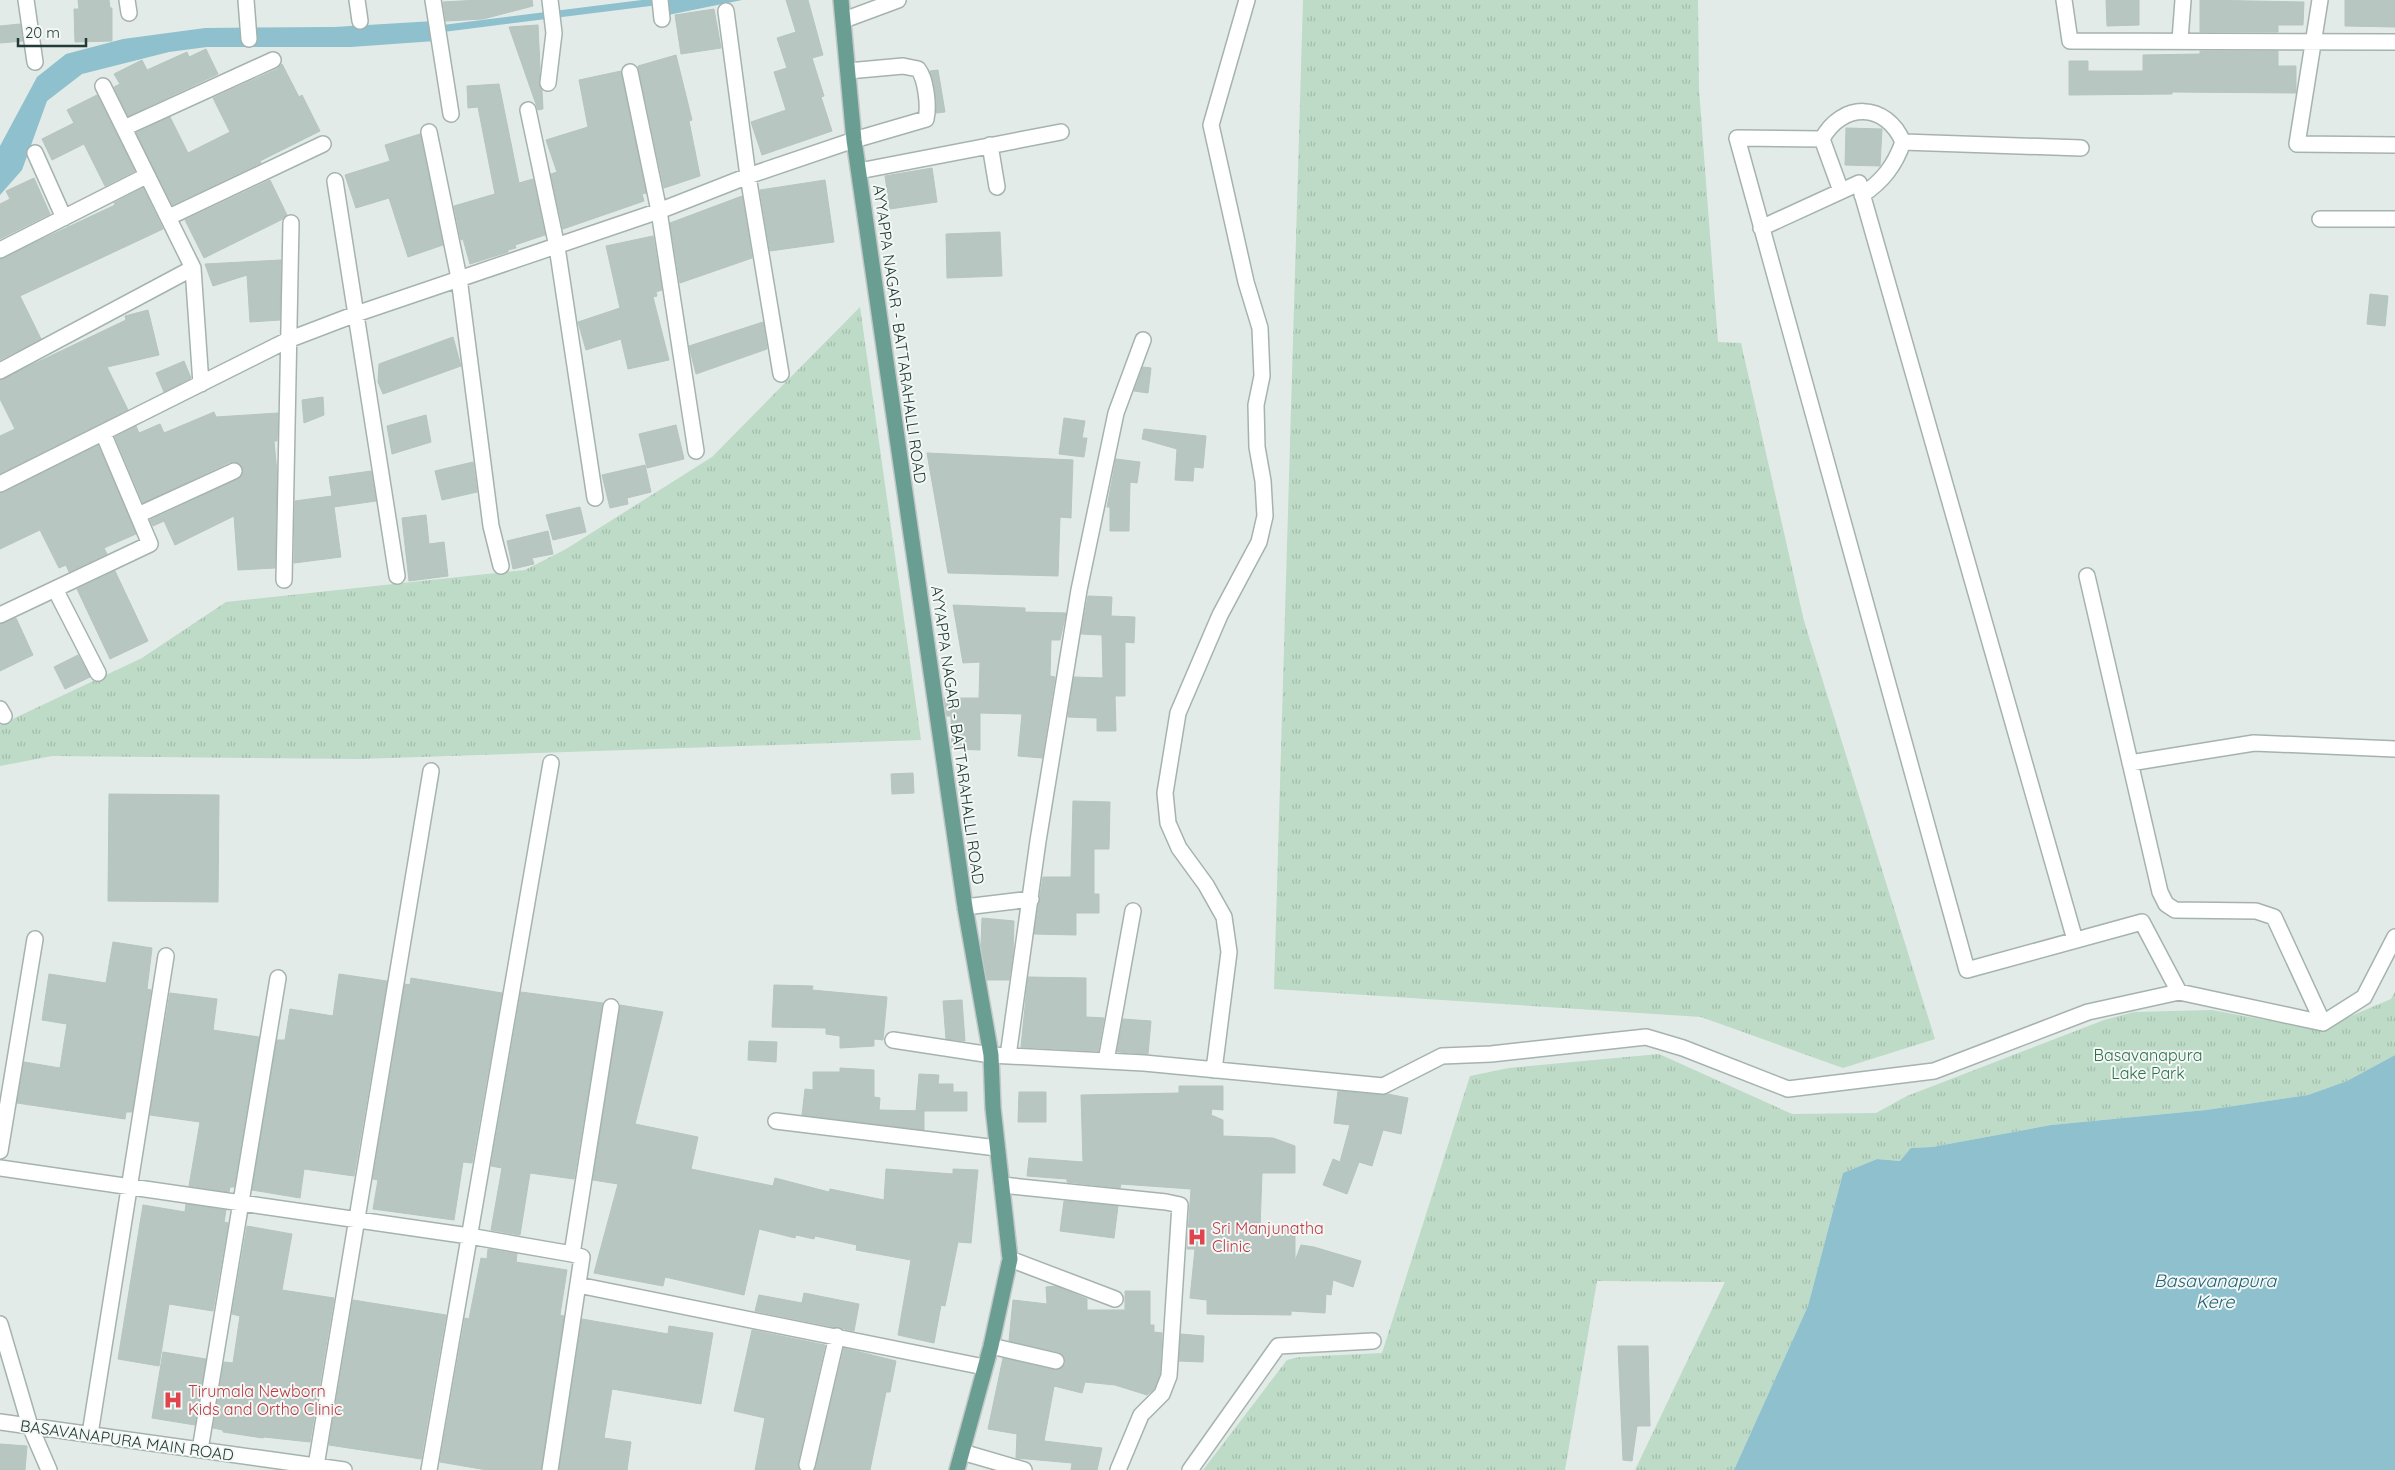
<svg xmlns="http://www.w3.org/2000/svg" width="2395" height="1470" font-family="Quicksand,sans-serif">
<style>
.grass{fill:url(#grass-tufts)}
.water{fill:#8ec0cd}
.lines{fill:none;stroke-linecap:round;stroke-linejoin:round}
.stream{stroke:#8ec0cd;stroke-width:7}
.building{fill:#b8c6c1;stroke:#b5c5bf}
.minor-casing{stroke:#a5b3af;stroke-width:18}
.major-casing{stroke:#c1c8c7;stroke-width:18}
.minor{stroke:#fff;stroke-width:15}
.major{stroke:#6a9e93;stroke-width:15}
.labels{text-anchor:middle;dominant-baseline:central;stroke-width:4;stroke-linejoin:round;paint-order:stroke}
.street-label{font-size:16px;fill:#233b36;stroke:#f3f8f6}
.park-label{font-size:16px;fill:#306f4c;stroke:#f3f8f6}
.health-label{font-size:16px;fill:#be3a42;stroke:#f3f8f6;text-anchor:start}
.water-label{font-size:18px;font-style:italic;fill:#226273;stroke:#f3f8f6}
</style>
<defs>
<pattern id="grass-tufts" width="24" height="20" patternUnits="userSpaceOnUse" patternTransform="scale(1.25)"><rect width="24" height="20" fill="#bddbc6"/><path d="M3 7l-1-3M5 7V3M7 7l1-3M15 17l-1-3M17 17v-4M19 17l1-3" fill="none" stroke="#a2bdab"/></pattern>
</defs>
<rect width="100%" height="100%" fill="#e2ebe8"/>
<!-- grass -->
<path class="grass" d="M 1303,0 L 1698,0 L 1699,89 L 1718,342 L 1741,343 L 1804,621 L 1935,1039 L 1843,1068 L 1701,1017 L 1274,989 Z
M 860,307 L 921,740 L 359,759 L 52,756 L 0,766 L 0,725 L 142,658 L 226,602 L 525,570 L 566,549 L 712,457 Z
M 2395,992 L 2395,1055 L 2347,1081 L 2308,1095 L 2206,1110 L 2051,1125 L 1932,1147 L 1912,1148 L 1900,1161 L 1877,1159 L 1843,1173 L 1808,1306 L 1734,1470 L 1635,1470 L 1725,1282 L 1597,1281 L 1565,1470 L 1203,1470 L 1287,1360 L 1300,1357 L 1382,1353 L 1470,1076 L 1509,1068 L 1659,1054 L 1792,1114 L 1876,1113 L 1907,1096 L 2104,1020 L 2134,1012 L 2212,1010 L 2318,1030 L 2391,999 Z"/>
<!-- water -->
<path class="water" d="M 667,0 L 742,0 L 668,15 Z
M 434,21 L 435,41 L 351,47 L 207,47 L 169,52 L 82,74 L 47,101 L 22,170 L 0,195 L 0,146 L 37,77 L 66,54 L 123,39 L 205,28 L 334,27 Z
M 2395,1055 L 2395,1470 L 1734,1470 L 1808,1306 L 1843,1173 L 1877,1159 L 1900,1161 L 1911,1148 L 1932,1147 L 2051,1125 L 2206,1110 L 2308,1095 L 2347,1081 Z"/>
<g class="lines">
<!-- stream -->
<path class="stream" d="M 439,29 L 670,0"/>
</g>
<!-- building -->
<path class="building" d="M 78,0 L 109,0 L 110,8 L 112,8 L 112,41 L 75,42 L 74,9 L 79,9 Z
M 479,0 L 532,0 L 533,6 L 483,19 L 446,21 L 443,2 Z
M 786,0 L 808,0 L 823,55 L 812,58 L 824,96 L 821,97 L 832,131 L 762,155 L 751,122 L 786,110 L 774,72 L 787,68 L 777,38 L 796,32 Z
M 2106,0 L 2139,0 L 2139,25 L 2107,26 Z
M 2200,0 L 2304,2 L 2303,25 L 2278,25 L 2278,32 L 2200,32 Z
M 2345,0 L 2395,0 L 2395,27 L 2345,26 Z
M 714,9 L 721,48 L 681,54 L 675,15 Z
M 20,24 L 23,41 L 0,43 L 0,26 Z
M 538,25 L 540,68 L 539,82 L 542,90 L 543,109 L 538,110 L 509,27 Z
M 206,49 L 218,74 L 128,116 L 114,87 L 120,84 L 114,74 L 142,60 L 147,70 L 187,52 L 189,57 Z
M 2200,51 L 2278,51 L 2278,66 L 2296,66 L 2296,93 L 2172,92 L 2172,94 L 2069,95 L 2069,61 L 2088,61 L 2088,71 L 2143,71 L 2143,55 L 2200,54 Z
M 676,55 L 692,120 L 689,121 L 700,176 L 664,188 L 638,66 Z
M 282,64 L 299,97 L 302,95 L 320,131 L 260,161 L 261,163 L 172,205 L 136,133 L 170,117 L 188,153 L 230,132 L 213,98 L 277,69 Z
M 938,70 L 945,112 L 936,113 L 935,91 L 930,71 Z
M 621,71 L 646,193 L 642,194 L 644,201 L 563,229 L 551,174 L 557,172 L 546,140 L 588,127 L 579,80 Z
M 499,84 L 519,183 L 533,179 L 545,235 L 515,245 L 516,248 L 508,250 L 508,252 L 470,264 L 463,239 L 461,240 L 454,206 L 495,194 L 478,107 L 468,108 L 467,86 Z
M 97,95 L 135,171 L 105,186 L 84,144 L 52,160 L 42,139 L 74,123 L 67,110 Z
M 1846,128 L 1882,129 L 1880,166 L 1845,165 Z
M 420,134 L 443,245 L 408,257 L 389,198 L 356,208 L 345,175 L 390,161 L 385,145 Z
M 932,168 L 937,202 L 890,209 L 885,176 Z
M 34,178 L 50,214 L 0,239 L 0,204 L 10,199 L 6,191 Z
M 270,180 L 287,215 L 283,219 L 204,258 L 185,220 Z
M 825,180 L 834,242 L 770,251 L 760,190 Z
M 143,188 L 163,229 L 20,296 L 41,339 L 0,360 L 0,259 L 115,205 L 114,203 Z
M 742,196 L 752,258 L 680,283 L 670,223 Z
M 1000,232 L 1002,276 L 947,278 L 946,234 Z
M 653,236 L 662,290 L 656,292 L 657,296 L 653,297 L 669,360 L 628,369 L 621,339 L 586,350 L 578,322 L 620,308 L 606,246 Z
M 281,260 L 280,320 L 250,322 L 247,275 L 213,286 L 205,264 Z
M 2370,294 L 2388,296 L 2385,326 L 2367,324 Z
M 148,310 L 159,355 L 107,367 L 128,410 L 0,474 L 0,436 L 15,429 L 0,399 L 0,380 L 126,320 L 125,316 Z
M 763,322 L 767,349 L 696,374 L 689,346 Z
M 453,337 L 461,366 L 383,394 L 378,382 L 379,364 Z
M 184,361 L 191,378 L 164,392 L 156,373 Z
M 1143,367 L 1151,368 L 1148,393 L 1134,391 Z
M 323,397 L 324,415 L 304,423 L 302,400 Z
M 214,412 L 216,417 L 278,413 L 277,441 L 274,441 L 277,473 L 275,568 L 238,570 L 234,516 L 175,545 L 164,521 L 153,526 L 150,520 L 238,479 L 243,472 L 240,464 L 230,462 L 143,503 L 115,437 L 136,426 L 139,433 L 160,424 L 164,433 Z
M 426,415 L 431,442 L 392,454 L 387,426 Z
M 1064,418 L 1085,421 L 1082,438 L 1087,438 L 1084,457 L 1059,454 Z
M 676,425 L 684,459 L 647,468 L 639,434 Z
M 1144,429 L 1206,436 L 1203,468 L 1194,467 L 1193,481 L 1175,480 L 1177,449 L 1142,439 Z
M 98,445 L 136,534 L 104,548 L 107,554 L 69,572 L 66,565 L 59,568 L 40,530 L 0,549 L 0,493 Z
M 927,453 L 1073,460 L 1071,518 L 1060,517 L 1058,576 L 948,573 Z
M 1116,459 L 1140,462 L 1137,483 L 1130,482 L 1129,531 L 1110,531 L 1110,507 L 1107,507 Z
M 473,462 L 477,492 L 442,500 L 435,471 Z
M 645,465 L 651,492 L 627,498 L 628,504 L 610,508 L 602,475 Z
M 371,471 L 376,501 L 334,507 L 341,557 L 294,563 L 295,501 L 332,496 L 329,477 Z
M 580,507 L 586,532 L 553,540 L 546,515 Z
M 426,515 L 429,544 L 444,542 L 448,576 L 409,581 L 402,518 Z
M 548,531 L 553,554 L 532,558 L 534,564 L 513,569 L 507,541 Z
M 115,571 L 148,641 L 110,659 L 77,589 Z
M 1088,596 L 1112,597 L 1111,616 L 1135,617 L 1134,643 L 1125,642 L 1125,696 L 1115,696 L 1116,731 L 1097,731 L 1097,718 L 1068,717 L 1074,677 L 1103,678 L 1102,635 L 1081,634 Z
M 953,605 L 1025,608 L 1025,612 L 1066,613 L 1060,640 L 1051,640 L 1050,676 L 1055,677 L 1042,758 L 1018,756 L 1022,714 L 980,713 L 980,750 L 952,749 L 951,716 L 947,716 L 944,698 L 979,698 L 980,662 L 963,663 Z
M 16,618 L 33,655 L 0,671 L 0,624 Z
M 78,655 L 90,677 L 65,689 L 54,667 Z
M 913,773 L 914,793 L 892,794 L 891,774 Z
M 109,794 L 219,795 L 218,902 L 108,901 Z
M 1073,801 L 1110,802 L 1109,849 L 1094,849 L 1094,894 L 1099,894 L 1099,913 L 1076,913 L 1076,935 L 1034,934 L 1043,877 L 1071,877 Z
M 982,918 L 1014,921 L 1013,953 L 1009,980 L 987,980 L 981,946 Z
M 113,942 L 152,948 L 147,989 L 151,990 L 132,1112 L 126,1112 L 125,1119 L 17,1103 L 24,1062 L 60,1068 L 67,1024 L 42,1020 L 49,974 L 106,983 Z
M 339,974 L 387,981 L 354,1176 L 304,1169 L 300,1198 L 252,1190 L 277,1040 L 285,1040 L 290,1009 L 333,1016 Z
M 1028,977 L 1086,978 L 1086,1017 L 1104,1018 L 1098,1051 L 1021,1047 Z
M 411,978 L 502,993 L 472,1163 L 463,1162 L 454,1220 L 373,1209 L 378,1180 L 373,1179 L 405,984 L 410,985 Z
M 774,985 L 813,986 L 812,990 L 887,997 L 883,1040 L 874,1039 L 874,1046 L 840,1048 L 840,1036 L 826,1034 L 826,1028 L 772,1027 Z
M 521,992 L 603,1003 L 574,1179 L 530,1173 L 520,1235 L 491,1230 L 502,1168 L 491,1166 Z
M 170,993 L 217,999 L 213,1030 L 259,1037 L 234,1187 L 230,1187 L 229,1192 L 189,1186 L 200,1122 L 150,1115 Z
M 962,1000 L 965,1041 L 946,1039 L 943,1001 Z
M 620,1005 L 663,1012 L 635,1124 L 698,1137 L 691,1169 L 773,1186 L 775,1178 L 829,1192 L 830,1189 L 884,1200 L 886,1169 L 953,1174 L 953,1169 L 978,1170 L 971,1243 L 958,1242 L 945,1306 L 941,1305 L 934,1343 L 898,1335 L 911,1260 L 856,1250 L 857,1245 L 815,1236 L 814,1239 L 796,1235 L 795,1238 L 759,1229 L 744,1295 L 665,1277 L 663,1286 L 594,1273 L 618,1184 L 593,1180 Z
M 1123,1019 L 1151,1021 L 1148,1054 L 1117,1052 Z
M 749,1041 L 777,1042 L 776,1062 L 748,1060 Z
M 840,1068 L 874,1070 L 874,1097 L 880,1098 L 879,1110 L 924,1111 L 924,1130 L 802,1115 L 805,1089 L 813,1090 L 813,1072 L 840,1072 Z
M 919,1074 L 939,1075 L 938,1084 L 953,1084 L 953,1092 L 967,1092 L 967,1111 L 916,1111 Z
M 1179,1086 L 1223,1086 L 1223,1110 L 1212,1109 L 1211,1115 L 1223,1120 L 1223,1136 L 1273,1138 L 1295,1146 L 1295,1173 L 1262,1173 L 1260,1228 L 1295,1228 L 1295,1261 L 1301,1245 L 1314,1247 L 1361,1261 L 1353,1287 L 1333,1280 L 1331,1295 L 1326,1294 L 1325,1313 L 1291,1311 L 1291,1315 L 1207,1314 L 1207,1300 L 1190,1298 L 1195,1249 L 1187,1249 L 1191,1189 L 1121,1184 L 1120,1188 L 1067,1182 L 1067,1179 L 1027,1176 L 1029,1158 L 1083,1162 L 1081,1095 L 1179,1093 Z
M 1338,1091 L 1382,1095 L 1388,1094 L 1408,1098 L 1401,1134 L 1383,1130 L 1372,1166 L 1359,1162 L 1347,1194 L 1323,1185 L 1333,1159 L 1340,1162 L 1350,1125 L 1334,1123 Z
M 1019,1092 L 1046,1092 L 1046,1122 L 1018,1122 Z
M 1064,1201 L 1118,1206 L 1114,1238 L 1060,1231 Z
M 186,1204 L 226,1210 L 224,1222 L 228,1223 L 213,1311 L 169,1304 L 159,1366 L 118,1359 L 143,1205 L 185,1212 Z
M 247,1226 L 292,1234 L 282,1290 L 334,1298 L 310,1442 L 264,1437 L 263,1438 L 223,1432 L 223,1430 L 213,1428 L 224,1362 L 233,1363 L 240,1316 L 232,1314 Z
M 488,1249 L 517,1254 L 516,1262 L 567,1270 L 560,1315 L 564,1316 L 541,1470 L 487,1470 L 440,1462 L 465,1318 L 469,1319 L 481,1258 L 487,1259 Z
M 1056,1286 L 1087,1299 L 1087,1310 L 1125,1310 L 1125,1291 L 1150,1291 L 1150,1325 L 1154,1325 L 1154,1332 L 1162,1333 L 1160,1374 L 1154,1389 L 1147,1395 L 1115,1385 L 1085,1382 L 1082,1393 L 1054,1386 L 1044,1441 L 1102,1448 L 1097,1470 L 1071,1470 L 1072,1463 L 1016,1458 L 1017,1434 L 988,1429 L 1003,1358 L 1054,1370 L 1059,1370 L 1065,1364 L 1065,1358 L 1059,1352 L 1009,1341 L 1013,1300 L 1047,1304 L 1046,1287 Z
M 804,1293 L 859,1304 L 854,1331 L 755,1311 L 759,1295 L 802,1303 Z
M 353,1300 L 446,1315 L 421,1459 L 329,1445 Z
M 582,1319 L 668,1334 L 669,1326 L 713,1333 L 701,1404 L 612,1389 L 604,1438 L 631,1442 L 627,1470 L 559,1470 Z
M 752,1330 L 825,1345 L 798,1463 L 799,1470 L 755,1470 L 765,1418 L 734,1411 Z
M 1181,1334 L 1204,1336 L 1203,1362 L 1179,1361 Z
M 1618,1346 L 1648,1346 L 1650,1426 L 1637,1426 L 1632,1461 L 1623,1460 Z
M 844,1348 L 896,1361 L 890,1392 L 886,1392 L 870,1470 L 815,1470 Z
M 163,1352 L 206,1359 L 195,1425 L 152,1418 Z
M 0,1444 L 27,1446 L 25,1470 L 0,1470 Z"/>
<g class="lines">
<!-- minor casing -->
<g class="minor-casing">
<path id="minor" d="M 26,0 L 35,62
M 127,0 L 129,13
M 246,0 L 249,39
M 357,0 L 360,21
M 433,0 L 451,114
M 660,0 L 662,19
M 2064,0 L 2070,41 L 2395,42
M 2320,0 L 2297,144 L 2395,145
M 726,11 L 748,176 L 781,374
M 844,20 L 898,0
M 2180,40 L 2183,0
M 630,72 L 659,211 L 696,451
M 548,83 L 554,33 L 550,0
M 103,86 L 193,268 L 201,384
M 528,110 L 557,247 L 595,498
M 124,128 L 273,60
M 429,132 L 459,278 L 491,526 L 501,566
M 1822,139 C 1842,102 1886,102 1903,142
M 990,145 L 997,187
M 35,153 L 64,218
M 859,171 L 1061,132
M 335,181 L 397,576
M 1841,191 L 1822,139 L 1737,138 L 1967,970 L 2142,922 L 2179,992
M 1862,195 C 1883,181 1895,165 1903,142 L 2081,148
M 169,217 L 323,144
M 2320,219 L 2395,219
M 1761,228 L 1859,183 L 2075,940
M 0,250 L 146,176
M 0,371 L 193,268
M 0,484 L 288,340 L 356,314 L 659,211 L 748,176 L 854,140 L 926,119 C 929,106 926,79 918,69 L 903,66 L 848,71
M 138,515 L 234,471
M 2087,576 L 2160,892 L 2166,904 L 2175,910 L 2256,911 L 2274,917 L 2323,1023
M 284,580 L 291,223
M 55,589 L 98,673
M 0,615 L 150,544 L 103,433
M 0,709 L 4,716
M 2130,763 L 2254,743 L 2395,749
M 965,907 L 1031,899
M 893,1040 L 991,1055 L 1144,1063 L 1383,1086 L 1442,1056 L 1491,1054 L 1646,1037 L 1683,1048 L 1788,1089 L 1934,1071 L 2088,1012 L 2179,992 L 2323,1023 L 2364,997 L 2395,937
M 1008,1056 L 1038,841 L 1079,590 L 1116,413 L 1143,340
M 1106,1061 L 1133,911
M 1214,1070 L 1229,952 L 1224,917 L 1206,885 L 1179,848 L 1168,823 L 1165,793 L 1178,713 L 1220,615 L 1259,542 L 1265,516 L 1263,481 L 1257,447 L 1256,405 L 1262,376 L 1260,328 L 1246,282 L 1211,125 L 1247,0
M 776,1121 L 997,1148
M 0,1151 L 35,939
M 0,1168 L 469,1236 L 572,1254
M 1002,1185 L 1166,1202 L 1180,1205 L 1169,1376 L 1162,1394 L 1141,1415 L 1118,1470
M 1010,1259 L 1115,1299
M 578,1285 L 984,1367
M 0,1324 L 30,1426 L 49,1470
M 991,1346 L 1056,1361
M 0,1422 L 344,1470
M 90,1434 L 166,956
M 200,1450 L 278,978
M 962,1452 L 1024,1470
M 807,1465 L 837,1336
M 316,1466 L 431,771
M 429,1470 L 551,763
M 550,1470 L 582,1257 L 572,1254 L 611,1007
M 1190,1470 L 1278,1346 L 1373,1341"/>
</g>
<!-- major casing -->
<g class="major-casing">
<path id="major" d="M 841,0 L 854,140 L 965,907 L 991,1055 L 993,1108 L 1010,1259 L 991,1346 L 957,1470"/>
</g>
<!-- minor -->
<use href="#minor" class="minor"/>
<!-- major -->
<use href="#major" class="major"/>
</g>
<!-- icons -->
<defs>
<g id="hospital-bare" transform="scale(1.5)"><path d="M-5-5h3v3.5h4V-5h3V5h-3V1.5h-4V5h-3Z" fill="#e0444e" stroke="#f3f8f6" stroke-width="2.5" paint-order="stroke"/></g>
</defs>
<g fill-rule="evenodd">
<use href="#hospital-bare" x="1197" y="1237"/>
<use href="#hospital-bare" x="173" y="1400"/>
</g>
<g class="labels">
<!-- street labels -->
<g class="street-label">
<text transform="translate(900 334) rotate(82)">AYYAPPA NAGAR - BATTARAHALLI ROAD</text>
<text transform="translate(958 735) rotate(82)">AYYAPPA NAGAR - BATTARAHALLI ROAD</text>
<text transform="translate(127 1440) rotate(8)">BASAVANAPURA MAIN ROAD</text>
</g>
<!-- park labels -->
<g class="park-label">
<text x="2148" y="1055">Basavanapura<tspan x="2148" dy="18">Lake Park</tspan></text>
</g>
<!-- health labels -->
<g class="health-label">
<text x="1212" y="1228">Sri Manjunatha<tspan x="1212" dy="18">Clinic</tspan></text>
<text x="188" y="1391">Tirumala Newborn<tspan x="188" dy="18">Kids and Ortho Clinic</tspan></text>
</g>
<!-- water labels -->
<g class="water-label">
<text x="2215" y="1280">Basavanapura<tspan x="2215" dy="21">Kere</tspan></text>
</g>
</g>
<!-- scale -->
<path d="M18 38v8h68v-8" fill="none" stroke="#233b36" stroke-width="2.5"/>
<text x="25" y="38" font-size="15" fill="#233b36" stroke="#f3f8f6" stroke-width="4" paint-order="stroke">20 m</text>
</svg>
